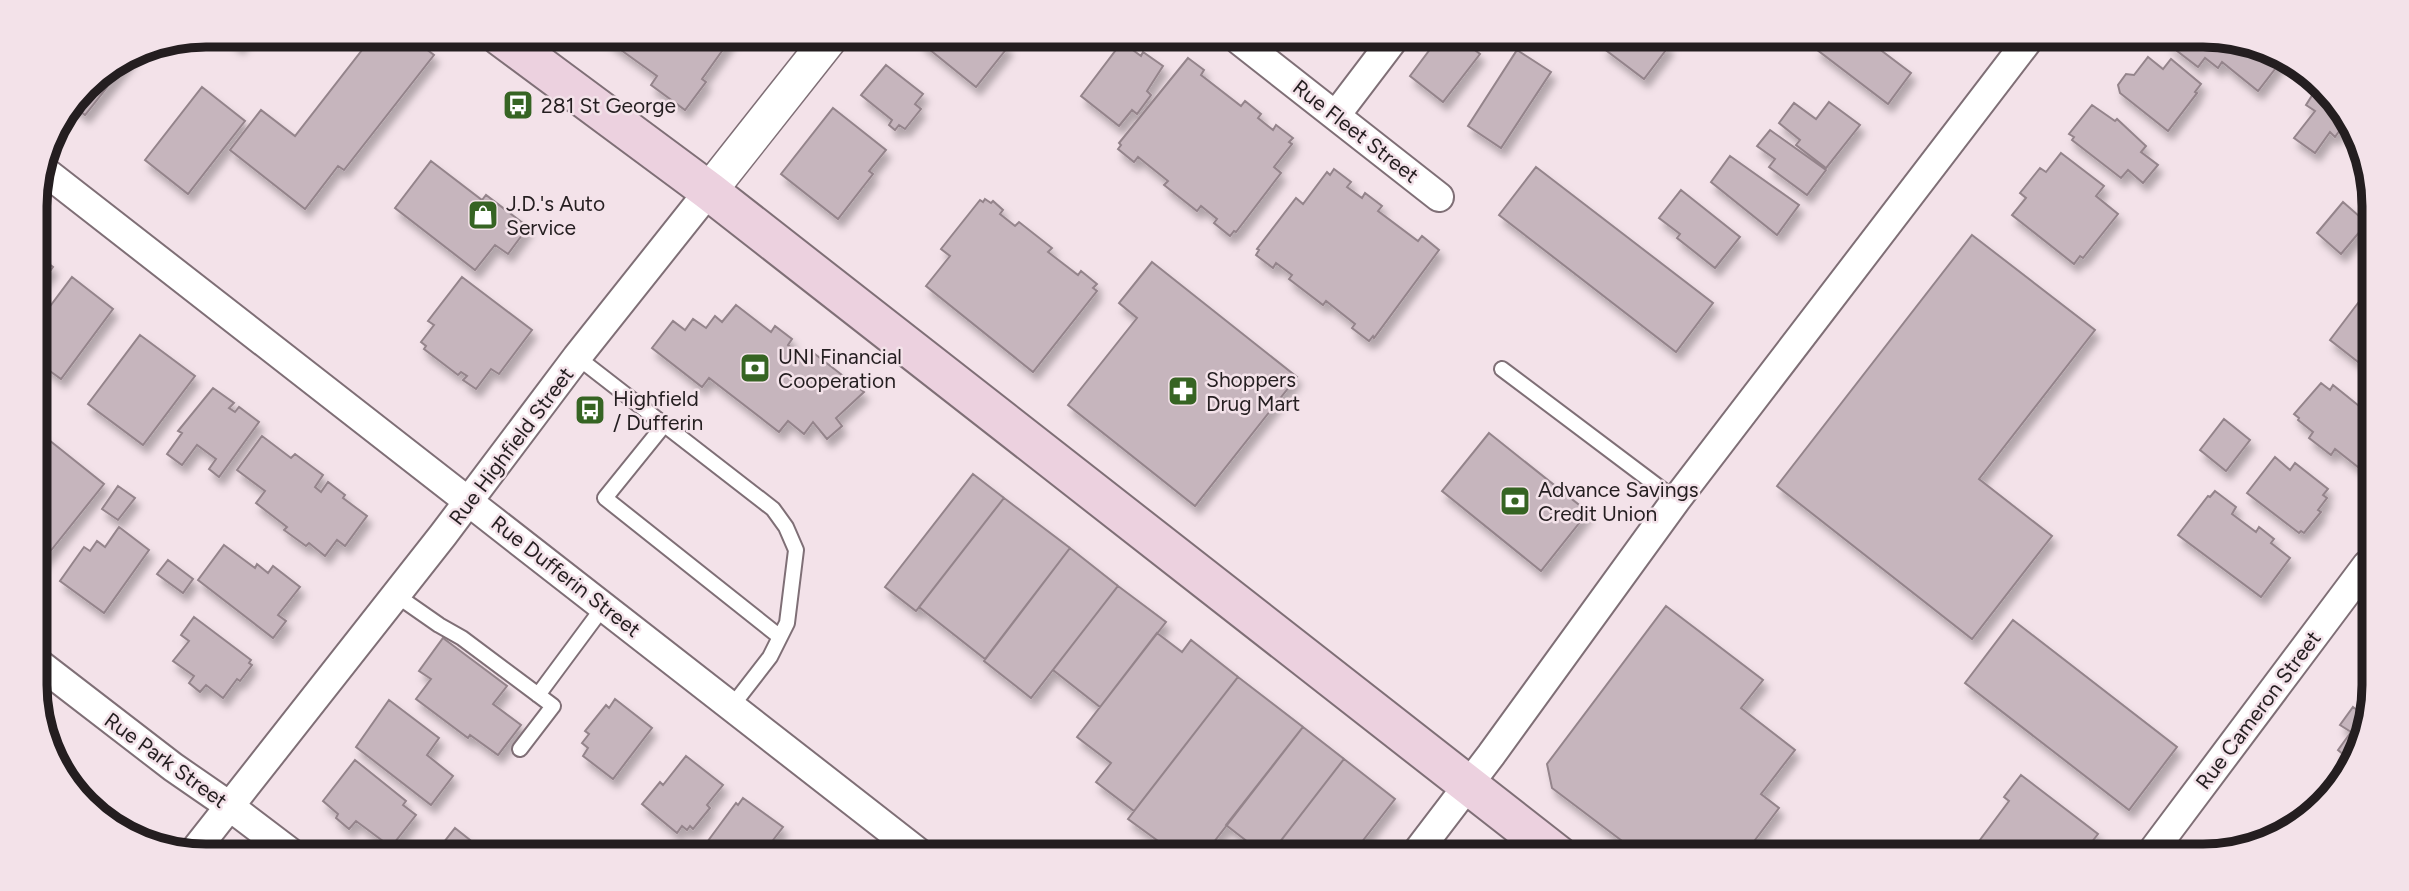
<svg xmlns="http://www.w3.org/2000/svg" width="2409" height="891" font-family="Figtree,sans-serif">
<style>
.building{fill:#c6b5bd;stroke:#94848b;stroke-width:2;filter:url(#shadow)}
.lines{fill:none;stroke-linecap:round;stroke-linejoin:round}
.service-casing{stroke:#7f6f76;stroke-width:18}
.minor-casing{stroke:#7f6f76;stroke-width:32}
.tertiary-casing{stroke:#7f6f76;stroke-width:38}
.secondary-casing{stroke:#7f6f76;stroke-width:42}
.service{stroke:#fff;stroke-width:14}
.minor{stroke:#fff;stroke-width:28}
.tertiary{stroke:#fff;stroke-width:35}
.secondary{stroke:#ecd1df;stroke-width:38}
.labels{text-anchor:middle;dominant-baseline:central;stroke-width:5;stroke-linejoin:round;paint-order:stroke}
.poi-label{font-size:21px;fill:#241e20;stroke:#f3e2e9;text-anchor:start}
.street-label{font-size:21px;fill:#241e20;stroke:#f3e2e9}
.rim{fill:none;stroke:#241e20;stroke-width:9}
</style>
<defs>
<filter id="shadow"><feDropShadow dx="4.5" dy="8" stdDeviation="3.5" flood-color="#0004"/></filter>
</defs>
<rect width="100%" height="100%" fill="#f3e2e9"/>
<!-- building -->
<path class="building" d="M 225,35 L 247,35 L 239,46 Z
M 373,36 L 409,36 L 434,55 L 344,170 L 338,166 L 305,209 L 230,150 L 261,110 L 295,136 Z
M 603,37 L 732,37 L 702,79 L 706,82 L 685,110 L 651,85 L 657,76 Z
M 921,38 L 997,38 L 1008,47 L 976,87 L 919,41 Z
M 1437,40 L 1463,41 L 1480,54 L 1443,102 L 1410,76 Z
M 1608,41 L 1663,41 L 1669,46 L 1644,79 L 1603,48 Z
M 1122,42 L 1141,56 L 1143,52 L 1163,66 L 1147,91 L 1151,95 L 1137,114 L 1132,110 L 1119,126 L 1081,96 Z
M 1822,42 L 1870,42 L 1911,73 L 1888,104 L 1816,49 Z
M 2168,44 L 2257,44 L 2282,60 L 2258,91 L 2222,62 L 2218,68 L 2205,58 L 2198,67 Z
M 1517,50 L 1551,72 L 1501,148 L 1468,126 Z
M 129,56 L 131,57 L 85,115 L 72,105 L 93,78 Z
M 2148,57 L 2163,69 L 2171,59 L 2201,84 L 2195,92 L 2197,93 L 2168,131 L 2120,93 L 2118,85 L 2126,74 L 2134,75 Z
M 1188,58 L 1204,70 L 1201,75 L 1241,106 L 1245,101 L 1261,114 L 1258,118 L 1273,130 L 1276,125 L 1293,138 L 1289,142 L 1292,144 L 1274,167 L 1281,173 L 1236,232 L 1234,231 L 1230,236 L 1214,223 L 1217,219 L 1201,206 L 1197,211 L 1164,185 L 1168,181 L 1138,157 L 1134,162 L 1118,149 L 1121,145 L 1119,143 Z
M 886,65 L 923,94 L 915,104 L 921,109 L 905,129 L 899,125 L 895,130 L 889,125 L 892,120 L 861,95 Z
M 202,87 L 245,121 L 188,194 L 145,160 Z
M 2323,88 L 2332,94 L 2345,123 L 2335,137 L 2330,132 L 2315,153 L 2294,138 L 2315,111 L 2306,105 L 2313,94 L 2316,96 Z
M 1829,102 L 1860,125 L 1826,168 L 1796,145 L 1800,140 L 1779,123 L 1794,103 L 1816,119 Z
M 2092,105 L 2115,121 L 2117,119 L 2146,146 L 2141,152 L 2158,165 L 2143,183 L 2128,170 L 2121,178 L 2072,140 L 2074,137 L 2069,134 Z
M 833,108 L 886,150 L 869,171 L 873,174 L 838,219 L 781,174 Z
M 1770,130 L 1826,170 L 1807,195 L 1769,167 L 1775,159 L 1757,146 Z
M 2061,153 L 2104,186 L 2096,196 L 2118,214 L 2083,258 L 2080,256 L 2074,264 L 2012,215 L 2026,198 L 2020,193 L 2040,168 L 2046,172 Z
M 1730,156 L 1799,205 L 1777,235 L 1711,182 Z
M 431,161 L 482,200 L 486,195 L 528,227 L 508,254 L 495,245 L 475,270 L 395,208 Z
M 1536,167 L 1713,303 L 1676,352 L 1499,215 Z
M 1334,169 L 1351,182 L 1347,187 L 1362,198 L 1365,193 L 1382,206 L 1378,211 L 1418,241 L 1422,236 L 1439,250 L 1374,338 L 1373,336 L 1369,341 L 1352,328 L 1355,324 L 1326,301 L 1323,305 L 1289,279 L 1292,275 L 1276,263 L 1273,268 L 1256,255 L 1259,250 L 1257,249 L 1296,198 L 1303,204 L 1327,172 L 1330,175 Z
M 1681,190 L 1740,237 L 1715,268 L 1677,238 L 1680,234 L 1659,218 Z
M 985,199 L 991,203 L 993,201 L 1003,210 L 1000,214 L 1015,226 L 1019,222 L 1052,248 L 1048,252 L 1078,275 L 1081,271 L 1097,284 L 1093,288 L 1097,291 L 1033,372 L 926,286 L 950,256 L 941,249 L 980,200 L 983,202 Z
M 2343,202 L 2367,223 L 2341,254 L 2317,233 Z
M 1972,235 L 2095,330 L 1979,479 L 2052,536 L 1972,639 L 1777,486 Z
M 36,254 L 53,267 L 36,291 Z
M 1152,262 L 1297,377 L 1195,506 L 1068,405 L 1137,318 L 1119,303 Z
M 72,277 L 113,309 L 61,379 L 36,361 L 36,325 Z
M 462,277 L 532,330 L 499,374 L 491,369 L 476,389 L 463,380 L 467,376 L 461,372 L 458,375 L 424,349 L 426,346 L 421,342 L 434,325 L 428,321 Z
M 2358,303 L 2371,312 L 2370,384 L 2361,377 L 2367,369 L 2330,340 Z
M 736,305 L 771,332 L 775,326 L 792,339 L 788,345 L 804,357 L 811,351 L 864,392 L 836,418 L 842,426 L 827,439 L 813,422 L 804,434 L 788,421 L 779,432 L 709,378 L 702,387 L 652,348 L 673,321 L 685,330 L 693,319 L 706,328 L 715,316 L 722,322 Z
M 140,335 L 195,376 L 143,445 L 88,404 Z
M 2321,383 L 2330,390 L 2333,385 L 2369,414 L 2369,453 L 2358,467 L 2335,449 L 2331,455 L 2309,438 L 2313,432 L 2298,420 L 2299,418 L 2294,414 Z
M 213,388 L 234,403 L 229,408 L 235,412 L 239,407 L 259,422 L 219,477 L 209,469 L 216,459 L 197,445 L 182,465 L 167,454 L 182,433 L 178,431 Z
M 2224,419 L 2250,440 L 2226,471 L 2200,450 Z
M 1489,433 L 1588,512 L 1541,571 L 1442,491 Z
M 44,436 L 104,484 L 37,568 L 37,445 Z
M 262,436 L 291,458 L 295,454 L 323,475 L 315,487 L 321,492 L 328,482 L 345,495 L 343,498 L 367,516 L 345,546 L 337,540 L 325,556 L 309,543 L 306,546 L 284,530 L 287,527 L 256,503 L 265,491 L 237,470 Z
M 2275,457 L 2290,470 L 2295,463 L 2328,489 L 2323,495 L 2327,498 L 2318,510 L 2321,512 L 2304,533 L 2301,531 L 2299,533 L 2247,493 Z
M 973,474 L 1004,498 L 916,611 L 885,587 Z
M 118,486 L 135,498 L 118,520 L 102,509 Z
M 2215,491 L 2236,507 L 2232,514 L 2256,532 L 2259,527 L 2274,539 L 2271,543 L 2290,558 L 2261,597 L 2178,535 L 2208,496 L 2210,497 Z
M 1004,498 L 1070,548 L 985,659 L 919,607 Z
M 119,527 L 149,550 L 104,613 L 60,581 L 84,547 L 90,551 L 97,541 L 105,547 Z
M 224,545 L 255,568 L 257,564 L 268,573 L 273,566 L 300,587 L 278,615 L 286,621 L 273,638 L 198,580 Z
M 1070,548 L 1118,586 L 1031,698 L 984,661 Z
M 168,560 L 193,579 L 183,593 L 157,574 Z
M 1118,586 L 1166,622 L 1100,707 L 1053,670 Z
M 1666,606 L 1763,680 L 1741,708 L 1795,750 L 1761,794 L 1779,808 L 1743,856 L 1642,856 L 1552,788 L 1547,764 Z
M 194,617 L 251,660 L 249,663 L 252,665 L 240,681 L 237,679 L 223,698 L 206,685 L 200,692 L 189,683 L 194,676 L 173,661 L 189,641 L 181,635 Z
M 2013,620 L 2177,747 L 2129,810 L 1965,683 Z
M 1157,633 L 1182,652 L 1191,640 L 1238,677 L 1134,811 L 1096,782 L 1111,763 L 1077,737 Z
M 443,638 L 507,686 L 493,704 L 521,725 L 498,755 L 470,735 L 468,738 L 416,699 L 431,679 L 419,671 Z
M 1238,677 L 1303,727 L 1203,856 L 1146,856 L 1158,841 L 1128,819 Z
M 615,699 L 652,728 L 613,779 L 583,756 L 588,748 L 582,743 L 589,734 L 585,731 L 606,705 L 609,708 Z
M 389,700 L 439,738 L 427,755 L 453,776 L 431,805 L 356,747 Z
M 2353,707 L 2364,715 L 2365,713 L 2365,739 L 2350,760 L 2338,750 L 2351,732 L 2340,725 Z
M 1303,727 L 1344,759 L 1269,856 L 1266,856 L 1226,825 Z
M 686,756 L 723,785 L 707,805 L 710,808 L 693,829 L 690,826 L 687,830 L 682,826 L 677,833 L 642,804 L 660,782 L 663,785 Z
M 1344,759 L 1395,799 L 1351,856 L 1269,856 Z
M 355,760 L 406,801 L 403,805 L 416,815 L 391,847 L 356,821 L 349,829 L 336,818 L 338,814 L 323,801 Z
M 2021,775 L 2098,834 L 2081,856 L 2075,852 L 2072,856 L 1968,856 L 2009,801 L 2004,797 Z
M 743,798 L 783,827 L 761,856 L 703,856 L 699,853 L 736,803 L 738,805 Z
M 455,828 L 470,840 L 458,856 L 433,856 Z
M 501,843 L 518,856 L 490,856 Z"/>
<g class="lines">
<!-- service casing -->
<g class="service-casing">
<path id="service" d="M 577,357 L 773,509 L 786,527 L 796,550 L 787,623 L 770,657 L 732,706
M 1502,369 L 1676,500
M 664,425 L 605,498 L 780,637
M 396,595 L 439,625 L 462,638 L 553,706 L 520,749
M 538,695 L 604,606"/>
</g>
<!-- minor casing -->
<g class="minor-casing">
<path id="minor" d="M 1239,40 L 1439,197
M 1336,115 L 1393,40
M 42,169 C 335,399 630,626 923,856
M 38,663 L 173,767 L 228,805 L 295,856
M 192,854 L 443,535 L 577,357 L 709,191
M 1414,856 L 1491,755 L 1676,500 L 2026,43
M 2149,856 L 2367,565"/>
</g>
<!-- tertiary casing -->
<g class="tertiary-casing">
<path id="tertiary" d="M 709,191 L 830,38"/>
</g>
<!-- secondary casing -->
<g class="secondary-casing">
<path id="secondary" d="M 500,36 L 709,191 L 1559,856"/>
</g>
<!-- service -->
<use href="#service" class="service"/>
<!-- minor -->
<use href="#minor" class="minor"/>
<!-- tertiary -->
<use href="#tertiary" class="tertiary"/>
<!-- secondary -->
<use href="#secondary" class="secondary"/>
</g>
<!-- icons -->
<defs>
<g id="bus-square" transform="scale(1.575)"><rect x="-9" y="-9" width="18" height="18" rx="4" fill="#366423" stroke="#f3e2e9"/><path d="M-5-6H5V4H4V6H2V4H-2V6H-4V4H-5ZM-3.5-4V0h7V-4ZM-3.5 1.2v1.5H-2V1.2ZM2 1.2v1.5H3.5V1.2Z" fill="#fff"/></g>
<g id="shop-square" transform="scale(1.575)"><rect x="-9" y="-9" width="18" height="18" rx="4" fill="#366423" stroke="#f3e2e9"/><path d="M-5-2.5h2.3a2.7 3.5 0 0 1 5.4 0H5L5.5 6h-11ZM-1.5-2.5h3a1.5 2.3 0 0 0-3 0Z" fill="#fff"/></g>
<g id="bank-square" transform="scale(1.575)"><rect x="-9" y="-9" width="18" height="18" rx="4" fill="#366423" stroke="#f3e2e9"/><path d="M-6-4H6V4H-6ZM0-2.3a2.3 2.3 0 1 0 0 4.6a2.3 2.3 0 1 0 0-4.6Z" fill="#fff"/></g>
<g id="pharmacy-square" transform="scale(1.575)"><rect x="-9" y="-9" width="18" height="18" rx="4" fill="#366423" stroke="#f3e2e9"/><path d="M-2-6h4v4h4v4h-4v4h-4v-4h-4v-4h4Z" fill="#fff"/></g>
</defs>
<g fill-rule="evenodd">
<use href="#bus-square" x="518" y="105"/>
<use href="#shop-square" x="483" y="215"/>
<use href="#bank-square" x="755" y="368"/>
<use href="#pharmacy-square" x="1183" y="391"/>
<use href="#bus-square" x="590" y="410"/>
<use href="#bank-square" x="1515" y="501"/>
</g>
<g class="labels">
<!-- poi labels -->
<g class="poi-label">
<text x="541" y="105">281 St George</text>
<text x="506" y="203">J.D.'s Auto<tspan x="506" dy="24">Service</tspan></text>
<text x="778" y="356">UNI Financial<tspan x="778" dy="24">Cooperation</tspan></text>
<text x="1206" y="379">Shoppers<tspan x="1206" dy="24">Drug Mart</tspan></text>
<text x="613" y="398">Highfield<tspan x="613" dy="24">/ Dufferin</tspan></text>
<text x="1538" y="489">Advance Savings<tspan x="1538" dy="24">Credit Union</tspan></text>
</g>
<!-- street labels -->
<g class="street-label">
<text transform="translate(1356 131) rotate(38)">Rue Fleet Street</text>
<text transform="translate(511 446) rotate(-53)">Rue Highfield Street</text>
<text transform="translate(566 576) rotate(38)">Rue Dufferin Street</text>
<text transform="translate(2258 710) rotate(-53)">Rue Cameron Street</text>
<text transform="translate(166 760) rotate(36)">Rue Park Street</text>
</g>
</g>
<!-- crop -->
<path d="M0 0H2409V891H0ZM206 47H2203A159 159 0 0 1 2362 206V685A159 159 0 0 1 2203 844H206A159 159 0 0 1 47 685V206A159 159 0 0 1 206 47Z" fill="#f3e2e9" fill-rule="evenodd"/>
<path class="rim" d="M206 47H2203A159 159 0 0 1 2362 206V685A159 159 0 0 1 2203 844H206A159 159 0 0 1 47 685V206A159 159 0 0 1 206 47Z"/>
</svg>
